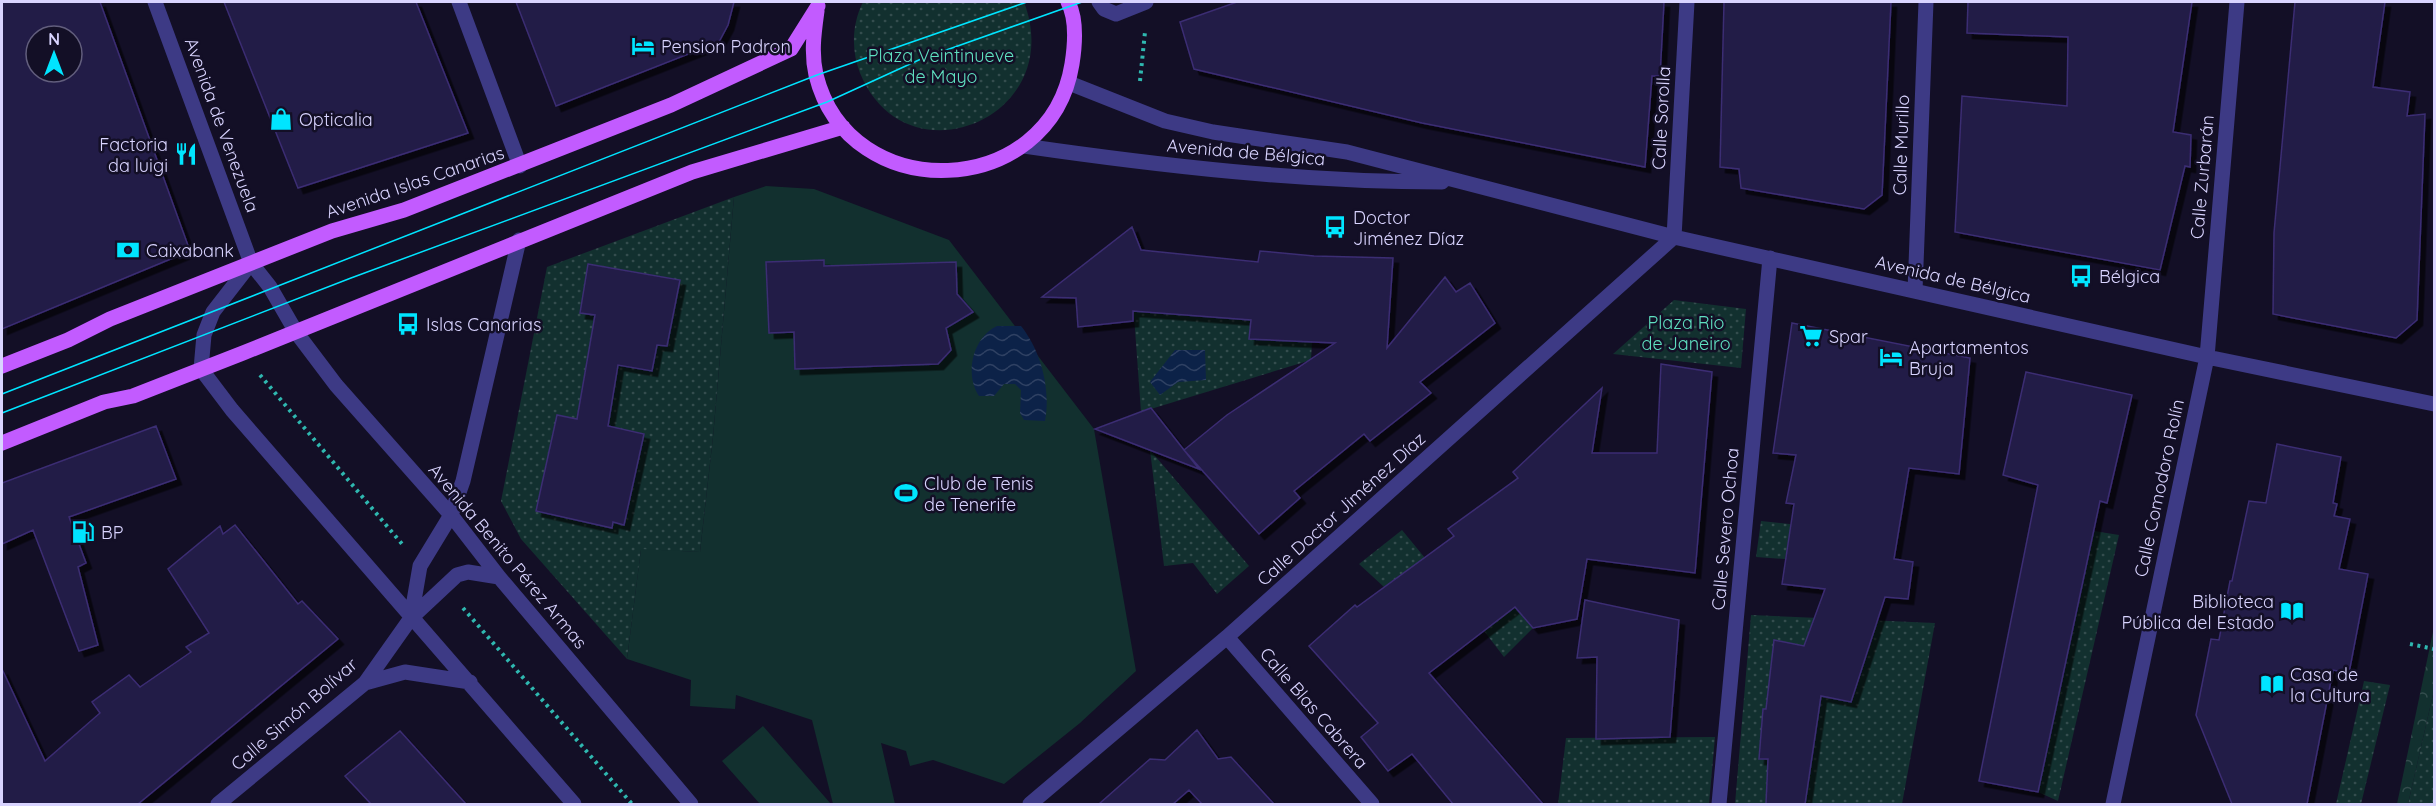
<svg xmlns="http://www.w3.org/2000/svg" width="2436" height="806" font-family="Quicksand,sans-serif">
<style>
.grass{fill:url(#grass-dots)}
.park{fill:url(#park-crowns)}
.pitch{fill:#12302f}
.water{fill:url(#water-waves)}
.building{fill:#241b47;stroke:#3b2d73;stroke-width:1.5;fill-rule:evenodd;filter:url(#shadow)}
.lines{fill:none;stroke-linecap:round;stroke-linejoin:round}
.path{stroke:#2fb8b0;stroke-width:4;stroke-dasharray:3 4.5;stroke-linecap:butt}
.minor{stroke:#3d3a85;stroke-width:15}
.major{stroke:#c25bff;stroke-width:15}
.tram{stroke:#00e5ff;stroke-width:1.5}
.labels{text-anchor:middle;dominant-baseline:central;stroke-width:5;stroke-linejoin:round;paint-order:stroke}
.poi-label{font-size:18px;fill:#d9d4ff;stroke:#130f26;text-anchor:start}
.park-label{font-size:18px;fill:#5fe0c0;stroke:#130f26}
.street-label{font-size:18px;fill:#d9d4ff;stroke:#130f26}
</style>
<defs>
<pattern id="grass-dots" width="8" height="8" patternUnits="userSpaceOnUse" patternTransform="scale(1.5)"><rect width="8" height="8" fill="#12302f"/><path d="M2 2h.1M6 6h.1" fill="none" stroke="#344d4e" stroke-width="1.8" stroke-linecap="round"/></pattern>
<pattern id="park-crowns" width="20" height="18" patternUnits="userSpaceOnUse" patternTransform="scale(1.5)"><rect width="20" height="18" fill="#12302f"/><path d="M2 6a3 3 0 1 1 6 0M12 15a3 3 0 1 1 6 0" fill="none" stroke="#344d4e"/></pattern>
<pattern id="water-waves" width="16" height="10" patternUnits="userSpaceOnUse" patternTransform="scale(1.5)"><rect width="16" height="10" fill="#0c2248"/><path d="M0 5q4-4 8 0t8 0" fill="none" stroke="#2f4163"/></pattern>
<filter id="shadow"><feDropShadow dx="5.5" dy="5.5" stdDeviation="0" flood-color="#0009"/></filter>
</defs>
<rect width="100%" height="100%" fill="#130f26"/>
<!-- grass -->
<path class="grass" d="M 863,2 L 1024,2 C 1068,119 905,184 860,73 C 851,50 852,24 863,2 Z
M 734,197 L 713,437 L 700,552 L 641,550 L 627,659 L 521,539 L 501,501 L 547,267 Z
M 1132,288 L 1189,315 L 1251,320 L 1314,306 L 1311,360 L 1141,412 Z
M 1674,300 L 1746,309 L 1741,368 L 1613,354 Z
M 1150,450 L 1249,566 L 1217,594 L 1193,563 L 1164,566 Z
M 1761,521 L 1855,531 L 1788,544 L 1785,559 L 1756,557 Z
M 1402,530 L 1425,558 L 1384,587 L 1359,564 Z
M 2094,531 L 2119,535 L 2058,801 L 2038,792 Z
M 1506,596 L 1533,628 L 1504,657 L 1474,618 Z
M 1751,615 L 1935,623 L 1902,804 L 1735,804 Z
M 2364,681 L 2390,685 L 2361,804 L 2336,804 Z
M 2434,690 L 2434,804 L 2408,804 Z
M 1715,737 L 1709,804 L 1558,804 L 1566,738 Z"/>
<!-- park -->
<path class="park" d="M 2434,627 L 2434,690 L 2408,804 L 2397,804 Z"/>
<!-- pitch -->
<path class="pitch" d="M 766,186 L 814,189 L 949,240 L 1094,429 L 1136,671 L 1080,723 L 1004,784 L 933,760 L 910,766 L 906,751 L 881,743 L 895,804 L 833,804 L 812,720 L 736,695 L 735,709 L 690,706 L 691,680 L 627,659 L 641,549 L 700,552 L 713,437 L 734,197 Z
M 763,726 L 831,804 L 760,804 L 722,761 Z"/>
<!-- water -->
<path class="water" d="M 997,326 L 1021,326 C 1041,351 1051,389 1045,421 L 1024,420 L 1020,413 L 1021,390 L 1015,384 L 1004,384 L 994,396 L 979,396 C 964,374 973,337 997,326 Z
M 1175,350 L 1205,350 L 1206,380 L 1178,382 L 1160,395 L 1150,382 Z"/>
<!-- building -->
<path class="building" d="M 2,2 L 100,2 L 190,251 L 2,329 ZM 36,36 L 72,36 L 72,72 L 36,72 Z
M 224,2 L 416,2 L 468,133 L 298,188 Z
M 516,2 L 734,2 L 728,25 L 719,42 L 556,106 Z
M 1237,2 L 1664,2 L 1660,76 L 1652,76 L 1645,167 L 1422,123 L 1194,69 L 1180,22 Z
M 1724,2 L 1891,2 L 1882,195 L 1864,209 L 1741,188 L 1739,169 L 1720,167 Z
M 1968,2 L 2192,2 L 2173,132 L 2191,135 L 2190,167 L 2185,166 L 2160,270 L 1955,232 L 1962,96 L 2067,106 L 2068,37 L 1967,33 Z
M 2295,2 L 2385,2 L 2373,87 L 2410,92 L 2407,116 L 2425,114 L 2417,320 L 2396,338 L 2273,314 L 2274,233 Z
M 1132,227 L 1141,250 L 1258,262 L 1260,251 L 1314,256 L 1393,258 L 1387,348 L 1445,277 L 1456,292 L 1470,283 L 1495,323 L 1420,382 L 1431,393 L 1370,441 L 1364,434 L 1294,491 L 1300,498 L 1259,534 L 1184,450 L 1227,415 L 1335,343 L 1249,339 L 1251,320 L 1133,311 L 1133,321 L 1078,327 L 1076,298 L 1042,297 Z
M 824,260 L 824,266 L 956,262 L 957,294 L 973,312 L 946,328 L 951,350 L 938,364 L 795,369 L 794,332 L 769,333 L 766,262 Z
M 588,264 L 680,280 L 667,346 L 657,345 L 652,371 L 618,365 L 608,426 L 644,434 L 624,525 L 613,522 L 612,528 L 536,511 L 557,415 L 577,419 L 595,315 L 580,313 Z
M 1792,323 L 1970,358 L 1959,474 L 1909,468 L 1894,559 L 1913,562 L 1908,599 L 1885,597 L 1851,702 L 1821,696 L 1805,804 L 1766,804 L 1768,759 L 1759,759 L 1763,709 L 1766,709 L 1774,640 L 1804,646 L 1825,589 L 1782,584 L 1794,504 L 1786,503 L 1796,455 L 1773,453 Z
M 1661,364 L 1712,372 L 1695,573 L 1587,559 L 1577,619 L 1533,628 L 1515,607 L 1429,673 L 1543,804 L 1453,804 L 1412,754 L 1388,771 L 1361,737 L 1378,723 L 1309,646 L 1355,605 L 1357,607 L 1454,536 L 1448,529 L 1518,478 L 1513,472 L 1602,388 L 1592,453 L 1657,453 Z
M 2026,372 L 2132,395 L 2107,503 L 2100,501 L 2038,792 L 1979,781 L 2038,485 L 2003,475 Z
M 1151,408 L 1184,450 L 1199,469 L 1095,429 Z
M 156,426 L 176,479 L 69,517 L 86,563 L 78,567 L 98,645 L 79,651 L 33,530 L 2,544 L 2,483 Z
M 2277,444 L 2341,457 L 2333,503 L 2337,504 L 2334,516 L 2350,519 L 2339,569 L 2368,574 L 2349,673 L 2333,670 L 2307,804 L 2232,804 L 2196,715 L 2211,639 L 2219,640 L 2230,581 L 2232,581 L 2249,501 L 2266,503 Z
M 235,525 L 298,604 L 302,601 L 338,639 L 138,804 L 2,804 L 2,669 L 45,761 L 100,713 L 92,702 L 129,675 L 140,687 L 191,652 L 186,647 L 209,633 L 168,569 L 220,526 L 223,534 Z
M 1585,600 L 1679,620 L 1670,737 L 1596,739 L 1597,657 L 1577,658 Z
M 1197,730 L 1218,759 L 1231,757 L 1274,804 L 1202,804 L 1189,790 L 1173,804 L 1099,804 L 1150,759 L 1165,760 Z
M 400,731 L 466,804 L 371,804 L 345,776 Z"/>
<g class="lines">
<!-- path -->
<path class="path" d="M 1140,81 L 1145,32
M 260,375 L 402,544
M 463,608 L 632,804
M 2410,644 L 2434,649"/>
<!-- minor -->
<path class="minor" d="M 155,2 L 251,263 L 270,287 L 296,332 L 336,385 L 451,515 L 499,577 L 691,804
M 459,2 L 520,166
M 1099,2 L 1104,9 L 1116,14 L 1146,2
M 1069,83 L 1165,121 L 1213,132 L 1347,152 L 1674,237 L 2207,357 L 2434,404
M 1024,146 C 1162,166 1303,182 1442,182
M 251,263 L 213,312 L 204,335 L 201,369 L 232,410 L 574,804
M 1915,291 L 1926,2
M 411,618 L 420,566 L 451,515 L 463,481 L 519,240
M 1227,637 L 1372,804
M 365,683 L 405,672 L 470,682
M 218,804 L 365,683 L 411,618 L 457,575 L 468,572 L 499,577
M 1030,804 L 1227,637 L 1674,237 L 1687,2
M 1719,804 L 1770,258
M 2113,804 L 2207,357 L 2237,2"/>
<!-- major -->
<path class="major" d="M 817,11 C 814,33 811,53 816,75 C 849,208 1050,200 1072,64 C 1075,45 1077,19 1068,2
M 2,366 L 68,340 L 110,319 L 332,231 L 404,210 L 671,105 L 791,49 L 818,6
M 2,443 L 104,402 L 133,396 L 243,353 L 692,172 L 843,127"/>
<!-- tram -->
<path class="tram" d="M 2,394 L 817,75 L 1027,2
M 2,413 L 351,278 L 827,102 L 921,59 L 1082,2"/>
</g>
<!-- icons -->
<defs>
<g id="hotel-bare" transform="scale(1.8)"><path d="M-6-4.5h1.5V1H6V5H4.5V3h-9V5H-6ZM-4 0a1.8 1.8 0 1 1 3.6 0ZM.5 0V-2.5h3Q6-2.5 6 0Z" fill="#00e5ff" stroke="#130f26" stroke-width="2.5" paint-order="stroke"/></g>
<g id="shop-bare" transform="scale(1.8)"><path d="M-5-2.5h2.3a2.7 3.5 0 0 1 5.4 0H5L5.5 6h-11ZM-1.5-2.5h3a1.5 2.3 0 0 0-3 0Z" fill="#00e5ff" stroke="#130f26" stroke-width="2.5" paint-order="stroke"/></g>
<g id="restaurant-bare" transform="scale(1.8)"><path d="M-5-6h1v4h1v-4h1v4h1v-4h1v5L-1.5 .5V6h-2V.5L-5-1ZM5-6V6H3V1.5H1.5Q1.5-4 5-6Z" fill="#00e5ff" stroke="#130f26" stroke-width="2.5" paint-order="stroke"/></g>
<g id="bus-bare" transform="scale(1.8)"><path d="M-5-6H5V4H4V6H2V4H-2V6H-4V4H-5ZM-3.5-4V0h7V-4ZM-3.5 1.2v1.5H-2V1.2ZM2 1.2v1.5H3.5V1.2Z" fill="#00e5ff" stroke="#130f26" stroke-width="2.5" paint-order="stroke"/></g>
<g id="bank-bare" transform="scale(1.8)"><path d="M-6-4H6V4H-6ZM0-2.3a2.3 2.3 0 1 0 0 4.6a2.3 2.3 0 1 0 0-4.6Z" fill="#00e5ff" stroke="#130f26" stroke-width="2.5" paint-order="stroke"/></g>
<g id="supermarket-bare" transform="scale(1.8)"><path d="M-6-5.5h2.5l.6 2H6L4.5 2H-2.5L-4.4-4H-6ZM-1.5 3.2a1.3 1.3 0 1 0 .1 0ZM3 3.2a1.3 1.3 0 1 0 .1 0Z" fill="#00e5ff" stroke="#130f26" stroke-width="2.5" paint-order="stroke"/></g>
<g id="stadium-bare" transform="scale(1.8)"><path d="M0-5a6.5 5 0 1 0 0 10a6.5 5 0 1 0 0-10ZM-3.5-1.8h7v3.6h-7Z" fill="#00e5ff" stroke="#130f26" stroke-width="2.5" paint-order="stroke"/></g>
<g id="fuel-bare" transform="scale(1.8)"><path d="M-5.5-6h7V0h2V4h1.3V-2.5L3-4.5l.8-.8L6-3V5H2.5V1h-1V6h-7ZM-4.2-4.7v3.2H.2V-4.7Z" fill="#00e5ff" stroke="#130f26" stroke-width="2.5" paint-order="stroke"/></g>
<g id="library-bare" transform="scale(1.8)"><path d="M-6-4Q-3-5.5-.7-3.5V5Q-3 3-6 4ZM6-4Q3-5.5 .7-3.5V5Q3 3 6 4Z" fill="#00e5ff" stroke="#130f26" stroke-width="2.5" paint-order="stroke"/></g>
</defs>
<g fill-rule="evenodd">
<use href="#hotel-bare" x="643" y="46"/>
<use href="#shop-bare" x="281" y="119"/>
<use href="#restaurant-bare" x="186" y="154"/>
<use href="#bus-bare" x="1335" y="227"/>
<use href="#bank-bare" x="128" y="250"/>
<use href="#bus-bare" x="2081" y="276"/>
<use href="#bus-bare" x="408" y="324"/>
<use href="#supermarket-bare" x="1811" y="336"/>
<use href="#hotel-bare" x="1891" y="357"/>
<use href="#stadium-bare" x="906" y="493"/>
<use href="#fuel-bare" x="83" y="532"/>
<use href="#library-bare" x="2292" y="611"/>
<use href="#library-bare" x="2272" y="684"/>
</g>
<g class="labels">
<!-- poi labels -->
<g class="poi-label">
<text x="661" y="46">Pension Padron</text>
<text x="299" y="119">Opticalia</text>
<text x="168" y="144" text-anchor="end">Factoria<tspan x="168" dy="21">da luigi</tspan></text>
<text x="1353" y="217">Doctor<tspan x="1353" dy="21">Jiménez Díaz</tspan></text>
<text x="146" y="250">Caixabank</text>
<text x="2099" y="276">Bélgica</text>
<text x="426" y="324">Islas Canarias</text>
<text x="1829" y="336">Spar</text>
<text x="1909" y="347">Apartamentos<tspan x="1909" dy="21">Bruja</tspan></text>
<text x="924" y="483">Club de Tenis<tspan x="924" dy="21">de Tenerife</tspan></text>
<text x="101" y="532">BP</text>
<text x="2274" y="601" text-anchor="end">Biblioteca<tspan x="2274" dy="21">Pública del Estado</tspan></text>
<text x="2290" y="674">Casa de<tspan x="2290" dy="21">la Cultura</tspan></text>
</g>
<!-- park labels -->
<g class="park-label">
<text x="941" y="55">Plaza Veintinueve<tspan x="941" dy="21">de Mayo</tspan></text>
<text x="1686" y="322">Plaza Rio<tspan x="1686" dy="21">de Janeiro</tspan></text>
</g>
<!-- street labels -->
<g class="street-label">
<text transform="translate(1661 118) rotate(-87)">Calle Sorolla</text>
<text transform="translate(222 125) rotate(70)">Avenida de Venezuela</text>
<text transform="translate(1901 145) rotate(-88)">Calle Murillo</text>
<text transform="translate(1246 152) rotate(5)">Avenida de Bélgica</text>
<text transform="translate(2202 177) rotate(-85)">Calle Zurbarán</text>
<text transform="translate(415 182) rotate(-19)">Avenida Islas Canarias</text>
<text transform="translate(1953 279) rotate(13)">Avenida de Bélgica</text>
<text transform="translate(2159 488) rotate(-78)">Calle Comodoro Rolín</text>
<text transform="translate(1341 509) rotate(-42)">Calle Doctor Jiménez Díaz</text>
<text transform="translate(1725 529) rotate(-85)">Calle Severo Ochoa</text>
<text transform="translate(508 556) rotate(50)">Avenida Benito Pérez Armas</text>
<text transform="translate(1314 708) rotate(49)">Calle Blas Cabrera</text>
<text transform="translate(294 714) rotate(-41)">Calle Simón Bolívar</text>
</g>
</g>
<!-- border -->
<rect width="2436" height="806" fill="none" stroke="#d9d4ff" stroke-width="6"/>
<!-- north arrow -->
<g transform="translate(54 54)"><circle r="28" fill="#130f26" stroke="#625e7d" stroke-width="1.5"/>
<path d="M0-4.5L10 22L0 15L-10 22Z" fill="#00e5ff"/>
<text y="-9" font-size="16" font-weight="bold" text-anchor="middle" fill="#d9d4ff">N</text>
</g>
</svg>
